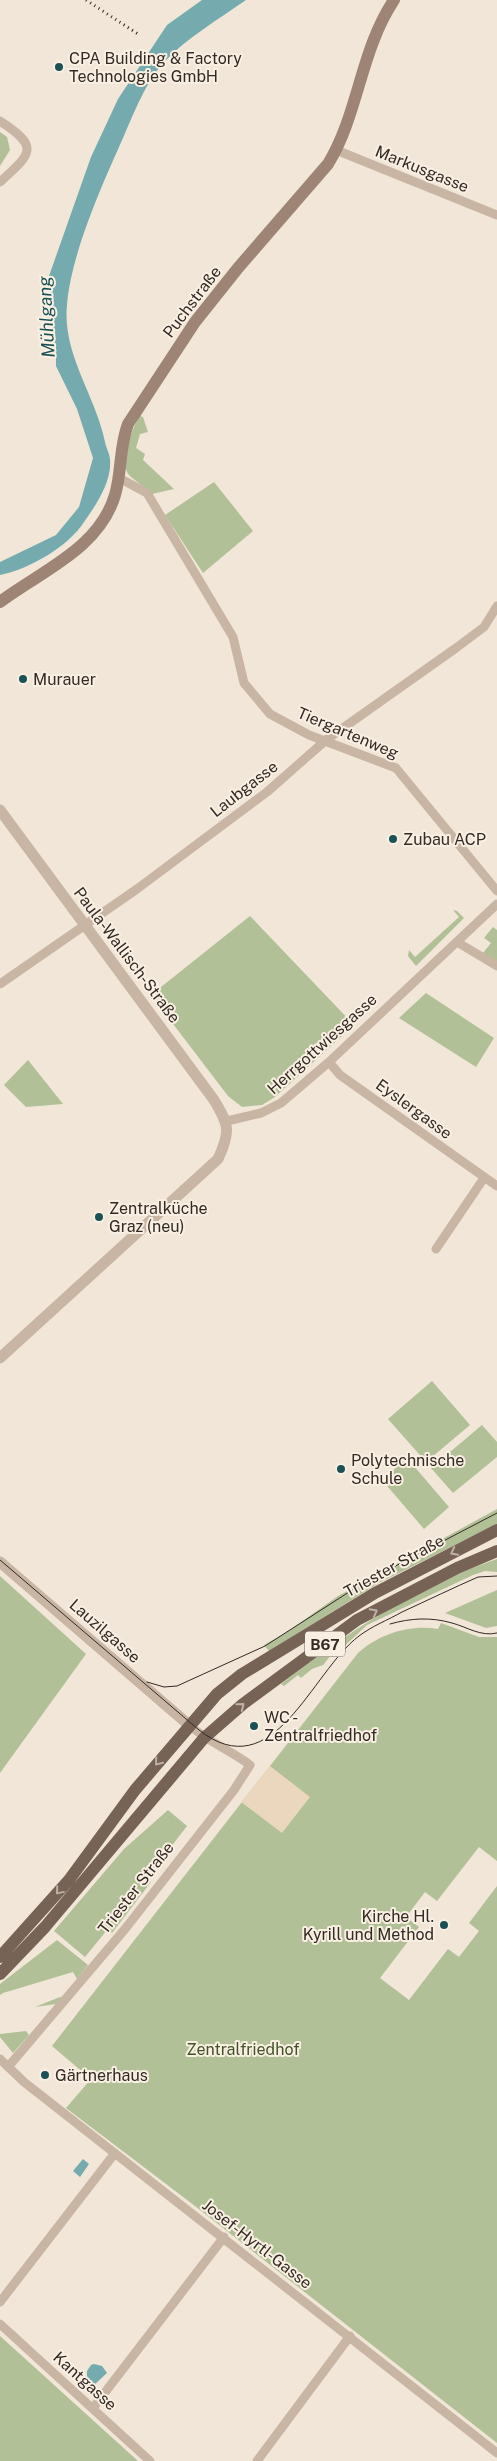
<svg xmlns="http://www.w3.org/2000/svg" width="497" height="2461" font-family="'Public Sans',sans-serif">
<style>
.green{fill:#b1c097}
.plaza{fill:#ead7bd}
.water{fill:#75abaf}
.lines{fill:none;stroke-linecap:round;stroke-linejoin:round}
.minor{stroke:#c9b5a3;stroke-width:9}
.tertiary{stroke:#c9b5a3;stroke-width:11}
.secondary{stroke:#9d8474;stroke-width:12}
.primary{stroke:#776256;stroke-width:12}
.tram{stroke:#342a25;stroke-width:1}
.rail{stroke:#342a25;stroke-width:3;stroke-dasharray:1 4;stroke-linecap:butt}
.oneway{stroke:#beb0a4}
.poi-dot{fill:#1a5156;stroke:#f9f0e3;stroke-width:2}
.labels{text-anchor:middle;dominant-baseline:central;stroke-width:4;stroke-linejoin:round;paint-order:stroke}
.shield{fill:#f9f0e3;stroke:#6f655e;stroke-width:1}
.shield-label{font-size:15px;font-weight:bold;fill:#342a25}
.poi-label{font-size:16px;fill:#342a25;stroke:#f9f0e3;text-anchor:start}
.street-label{font-size:16px;fill:#342a25;stroke:#f9f0e3}
.park-label{font-size:16px;fill:#425328;stroke:#f9f0e3}
.water-label{font-size:18px;font-style:italic;fill:#1a5156;stroke:#f9f0e3}
</style>
<rect width="100%" height="100%" fill="#f1e6d7"/>
<!-- green -->
<path class="green" d="M 0,132 L 7,137 L 10,150 L 0,166 Z
M 140,416 L 143,417 L 148,432 L 140,434 L 136,448 L 145,454 L 143,460 L 174,489 L 152,494 C 145,488 137,482 130,476 C 117,463 132,429 140,416 Z
M 214,482 L 253,531 L 203,573 L 165,515 Z
M 453,910 L 457,911 L 464,918 L 416,966 L 408,956 L 409,950 L 415,957 L 459,917 Z
M 250,916 L 354,1025 L 275,1097 L 262,1105 L 242,1107 L 228,1096 L 151,995 Z
M 493,927 L 497,930 L 497,963 L 483,953 L 491,943 L 484,938 Z
M 426,993 L 494,1038 L 476,1067 L 399,1018 Z
M 28,1060 L 63,1104 L 26,1107 L 4,1085 Z
M 432,1381 L 470,1425 L 426,1462 L 388,1419 Z
M 482,1425 L 497,1442 L 497,1457 L 453,1493 L 431,1468 Z
M 407,1458 L 449,1507 L 424,1529 L 382,1480 Z
M 497,1509 L 497,1524 L 379,1583 L 269,1651 L 264,1645 L 287,1632 L 338,1596 Z
M 497,1559 L 497,1572 L 485,1571 L 473,1575 L 367,1625 L 338,1652 L 335,1650 L 323,1665 L 312,1669 L 301,1678 L 298,1675 L 284,1686 L 281,1684 C 346,1633 418,1585 497,1559 Z
M 0,1576 L 86,1654 L 0,1773 Z
M 497,1590 L 497,1626 L 486,1628 L 445,1613 Z
M 441,1623 L 479,1637 L 497,1637 L 497,1861 L 479,1847 L 437,1901 L 425,1892 L 406,1917 L 419,1927 L 380,1978 L 409,2000 L 448,1949 L 459,1957 L 479,1931 L 469,1923 L 497,1886 L 497,2443 L 195,2206 L 66,2108 L 91,2079 L 52,2046 L 358,1653 C 379,1634 410,1624 438,1629 Z
M 168,1810 L 187,1826 L 147,1878 L 151,1882 L 112,1933 L 107,1930 L 85,1957 L 54,1931 L 124,1849 Z
M 57,1940 L 88,1965 L 77,1979 L 73,1972 L 3,1993 L 0,1995 L 0,1984 Z
M 60,1997 L 62,1998 L 56,2004 L 35,2007 Z
M 26,2031 L 29,2035 L 13,2053 L 0,2037 L 0,2034 Z
M 0,2336 L 138,2461 L 0,2461 Z"/>
<!-- plaza -->
<path class="plaza" d="M 270,1766 L 310,1797 L 282,1833 L 241,1802 Z"/>
<!-- water -->
<path class="water" d="M 202,0 L 246,0 C 219,19 188,37 165,61 C 146,81 134,113 123,138 C 102,185 71,254 67,305 C 62,354 96,396 105,442 C 106,448 110,454 110,460 C 112,481 96,505 84,522 C 69,546 28,570 0,575 L 0,562 L 56,535 L 79,507 L 93,458 L 77,409 L 56,366 L 56,346 L 48,329 L 46,315 L 49,276 L 91,157 L 118,99 L 167,25 Z
M 83,2159 L 89,2164 L 80,2177 L 73,2171 Z
M 94,2364 L 102,2366 L 107,2373 L 94,2385 L 87,2381 L 87,2371 L 91,2365 Z"/>
<g class="lines">
<!-- minor -->
<path class="minor" d="M 0,121 C 40,147 32,153 0,182
M 336,150 L 497,215
M 119,478 L 147,493 L 233,637 L 244,683 L 270,714 L 309,735 L 396,768 L 497,891
M 457,942 L 497,966
M 0,984 L 137,889 L 267,792 L 326,740 L 456,648 L 484,627 L 497,606
M 329,1062 L 340,1075 L 497,1186
M 227,1121 L 261,1113 L 281,1103 L 329,1062 L 497,904
M 436,1249 L 484,1178
M 0,2059 L 24,2082 L 497,2453
M 8,2067 L 125,1929 L 234,1790 L 250,1765 C 230,1750 208,1742 189,1725
M 0,2302 L 115,2153
M 0,2324 L 150,2461
M 93,2408 L 224,2237
M 257,2461 L 350,2336"/>
<!-- tertiary -->
<path class="tertiary" d="M 0,810 L 214,1100 C 229,1125 231,1131 218,1159 L 0,1358
M 0,1562 L 189,1725"/>
<!-- secondary -->
<path class="secondary" d="M 0,602 C 41,571 99,549 115,495 C 122,472 119,447 128,424 L 195,322 L 238,268 L 328,164 C 359,113 360,51 394,0"/>
<!-- primary -->
<path class="primary" d="M 0,1957 L 69,1880 L 135,1790 L 217,1694 L 242,1674 L 375,1593 L 497,1530
M 0,1974 L 45,1927 L 204,1738 L 243,1704 L 357,1620 L 457,1568 L 497,1551"/>
<!-- tram -->
<path class="tram" d="M 0,1560 L 199,1730 C 274,1789 311,1672 359,1636 C 372,1626 388,1620 402,1612 C 428,1600 453,1588 478,1577 L 497,1576
M 390,1624 C 411,1618 431,1617 452,1623 C 467,1627 481,1637 497,1633
M 147,1682 L 164,1687 L 177,1686 L 265,1646 L 363,1583 L 497,1513"/>
<!-- rail -->
<path class="rail" d="M 86,0 L 138,34"/>
</g>
<!-- one-way arrows -->
<defs><path id="oneway-chevron" d="M-2-3.5L2.5 0L-2 3.5" fill="none" stroke-width="1.6" stroke-linecap="round" stroke-linejoin="round" transform="scale(1.25)"/></defs>
<g class="oneway">
<use href="#oneway-chevron" transform="translate(454 1552) rotate(153)"/>
<use href="#oneway-chevron" transform="translate(374 1612) rotate(-28)"/>
<use href="#oneway-chevron" transform="translate(241 1706) rotate(-39)"/>
<use href="#oneway-chevron" transform="translate(158 1762) rotate(129)"/>
<use href="#oneway-chevron" transform="translate(59 1891) rotate(130)"/>
</g>
<!-- markers -->
<g class="poi-dot">
<circle cx="59" cy="67" r="5"/>
<circle cx="23" cy="679" r="5"/>
<circle cx="393" cy="839" r="5"/>
<circle cx="99" cy="1217" r="5"/>
<circle cx="341" cy="1469" r="5"/>
<circle cx="254" cy="1726" r="5"/>
<circle cx="444" cy="1925" r="5"/>
<circle cx="45" cy="2075" r="5"/>
</g>
<g class="labels">
<!-- shield labels -->
<rect class="shield" x="305" y="1631.5" width="40" height="25" rx="4"/>
<g class="shield-label">
<text x="325" y="1644">B67</text>
</g>
<!-- poi labels -->
<g class="poi-label">
<text x="69" y="58">CPA Building &amp; Factory<tspan x="69" dy="18">Technologies GmbH</tspan></text>
<text x="33" y="679">Murauer</text>
<text x="403" y="839">Zubau ACP</text>
<text x="109" y="1208">Zentralküche<tspan x="109" dy="18">Graz (neu)</tspan></text>
<text x="351" y="1460">Polytechnische<tspan x="351" dy="18">Schule</tspan></text>
<text x="264" y="1717">WC -<tspan x="264" dy="18">Zentralfriedhof</tspan></text>
<text x="434" y="1916" text-anchor="end">Kirche Hl.<tspan x="434" dy="18">Kyrill und Method</tspan></text>
<text x="55" y="2075">Gärtnerhaus</text>
</g>
<!-- street labels -->
<g class="street-label">
<text transform="translate(422 169) rotate(22)">Markusgasse</text>
<text transform="translate(192 302) rotate(-53)">Puchstraße</text>
<text transform="translate(348 733) rotate(23)">Tiergartenweg</text>
<text transform="translate(244 789) rotate(-38)">Laubgasse</text>
<text transform="translate(127 955) rotate(53)">Paula-Wallisch-Straße</text>
<text transform="translate(322 1044) rotate(-42)">Herrgottwiesgasse</text>
<text transform="translate(414 1109) rotate(36)">Eyslergasse</text>
<text transform="translate(394 1566) rotate(-29)">Triester Straße</text>
<text transform="translate(105 1631) rotate(41)">Lauzilgasse</text>
<text transform="translate(136 1888) rotate(-52)">Triester Straße</text>
<text transform="translate(257 2244) rotate(38)">Josef-Hyrtl-Gasse</text>
<text transform="translate(85 2381) rotate(42)">Kantgasse</text>
</g>
<!-- park labels -->
<g class="park-label">
<text x="243" y="2049">Zentralfriedhof</text>
</g>
<!-- water labels -->
<g class="water-label">
<text transform="translate(46 317) rotate(-93)">Mühlgang</text>
</g>
</g>
</svg>
